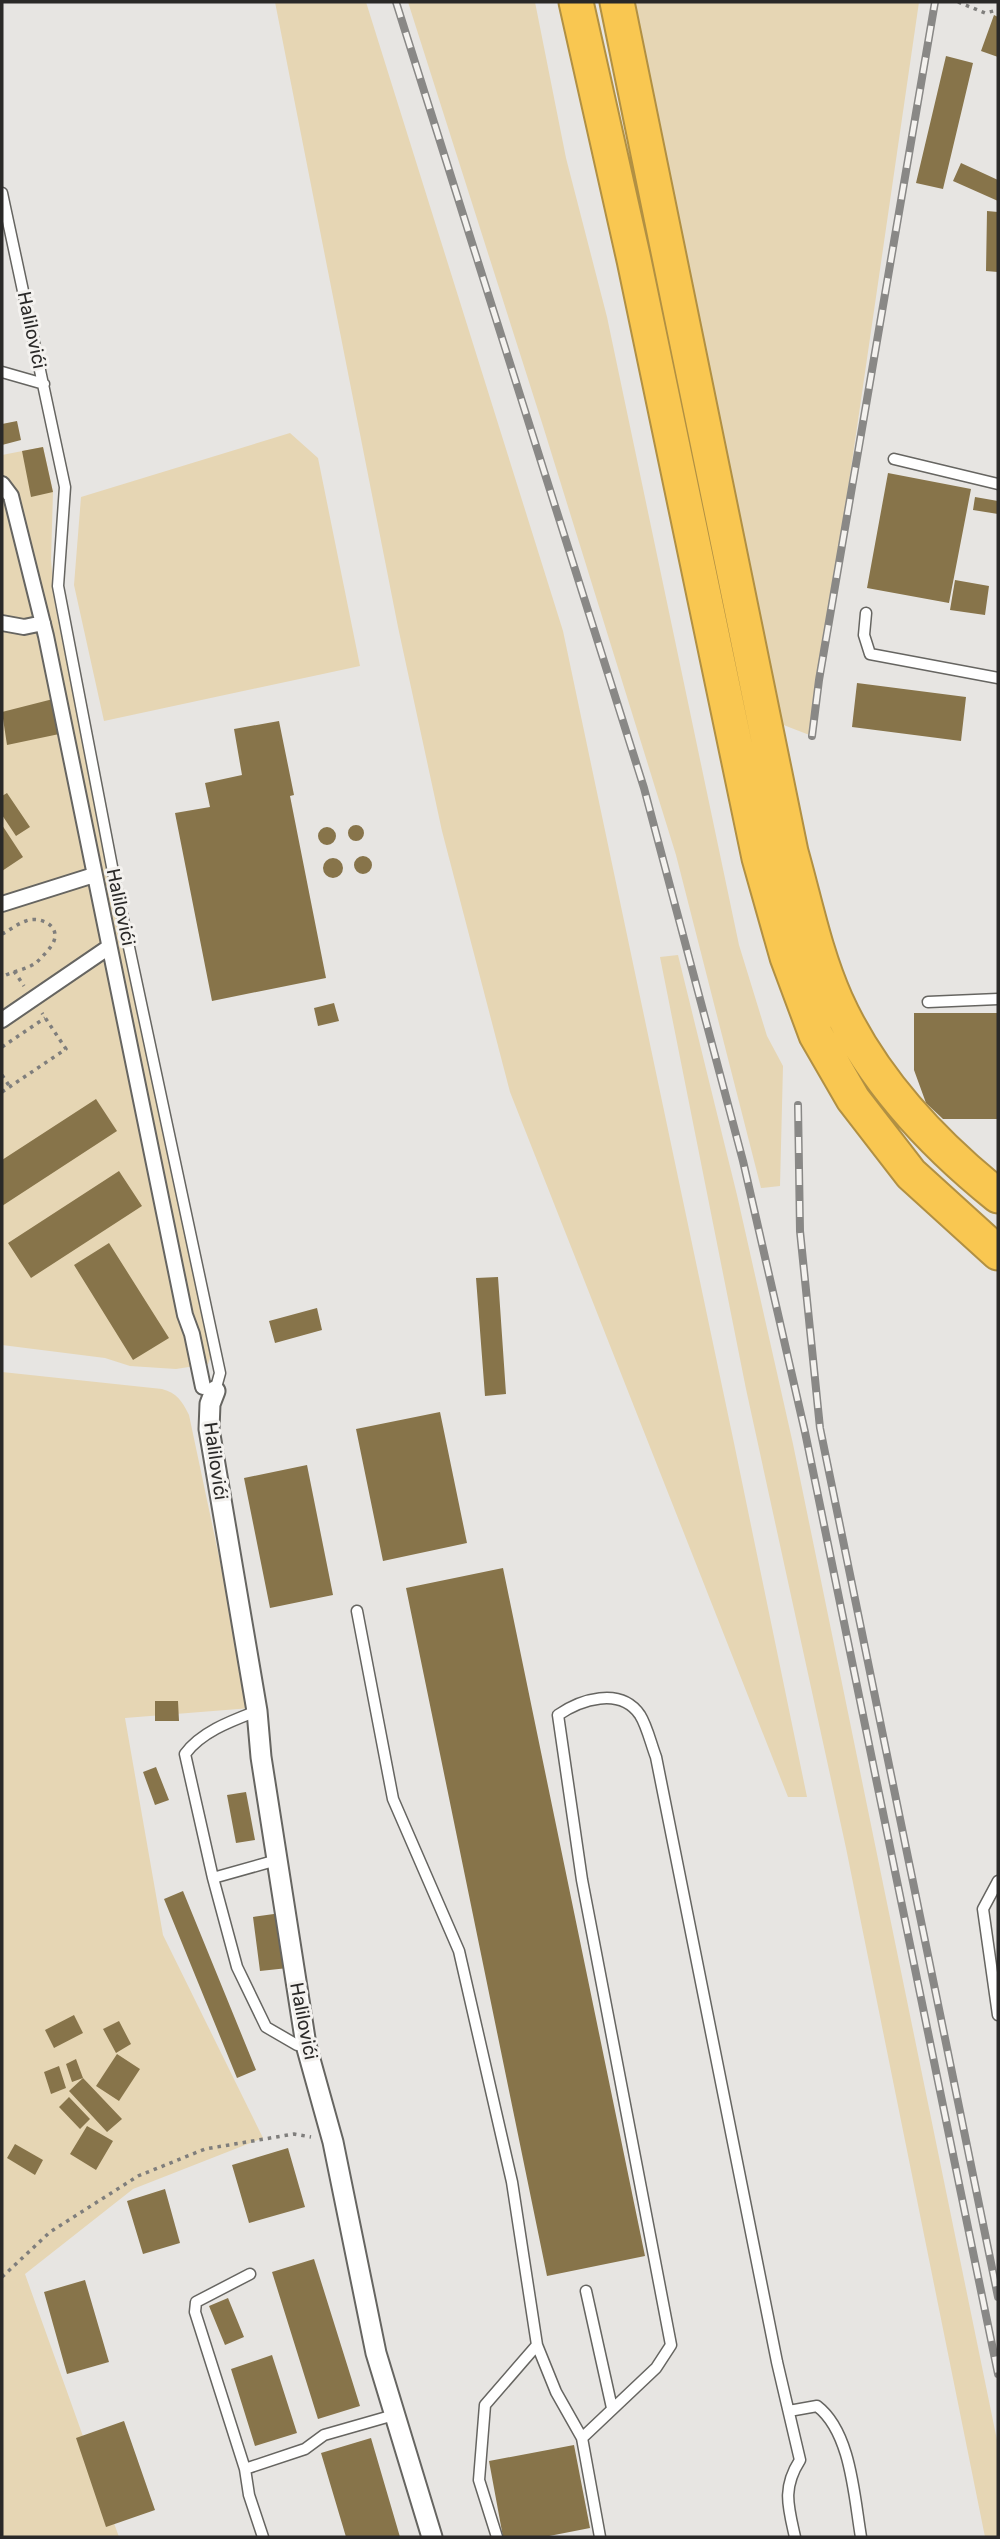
<svg xmlns="http://www.w3.org/2000/svg" width="1000" height="2539" font-family="Rubik,sans-serif">
<style>
.green{fill:#e6d6b4}
.building{fill:#87744a}
.lines{fill:none;stroke-linecap:round;stroke-linejoin:round}
.service-casing{stroke:#666561;stroke-width:13}
.pedestrian-casing{stroke:#666561;stroke-width:18}
.minor-casing{stroke:#666561;stroke-width:23}
.motorway-casing{stroke:#b19043;stroke-width:37}
.path{stroke:#7f7e7c;stroke-width:3.5;stroke-dasharray:3.5 5;stroke-linecap:butt}
.service{stroke:#fff;stroke-width:10}
.pedestrian{stroke:#fff;stroke-width:14}
.minor{stroke:#fff;stroke-width:19}
.motorway{stroke:#f9c751;stroke-width:33}
.rail-casing{stroke:#898886;stroke-width:8}
.rail{stroke:#f4f2ef;stroke-width:5;stroke-dasharray:16;stroke-linecap:butt}
.labels{text-anchor:middle;dominant-baseline:central;stroke-width:6;stroke-linejoin:round;paint-order:stroke}
.street-label{font-size:19px;fill:#2a2928;stroke:#f4f2ef}
</style>
<rect width="100%" height="100%" fill="#e7e5e2"/>
<!-- green -->
<path class="green" d="M 275,2 L 366,2 L 563,631 L 734,1443 L 807,1797 L 788,1797 L 510,1092 L 442,831 L 398,627 Z
M 408,2 L 535,2 L 566,158 L 607,317 L 739,945 L 767,1036 L 783,1066 L 780,1186 L 761,1188 L 676,855 L 543,426 Z
M 632,2 L 919,2 L 812,736 L 768,719 Z
M 290,433 L 318,458 L 360,666 L 104,721 L 74,585 L 81,497 Z
M 43,447 L 53,492 L 51,560 L 55,604 L 123,946 L 211,1355 L 208,1364 L 176,1369 L 130,1366 L 105,1358 L 2,1345 L 2,455 Z
M 678,955 L 737,1195 L 793,1444 L 998,2445 L 998,2537 L 985,2537 L 846,1848 L 746,1389 L 660,957 Z
M 2,1372 L 162,1389 C 177,1393 182,1401 189,1415 L 251,1708 L 125,1718 L 163,1935 L 263,2138 L 133,2189 L 25,2274 L 119,2537 L 2,2537 Z"/>
<!-- building -->
<path class="building" d="M 994,15 L 998,17 L 998,57 L 981,51 Z
M 946,56 L 973,63 L 943,189 L 916,183 Z
M 961,163 L 998,180 L 998,201 L 953,181 Z
M 987,211 L 998,212 L 998,272 L 986,271 Z
M 17,421 L 21,440 L 2,445 L 2,424 Z
M 43,447 L 53,492 L 31,497 L 22,451 Z
M 888,473 L 971,489 L 949,603 L 867,588 Z
M 975,497 L 998,501 L 998,514 L 973,510 Z
M 955,580 L 989,586 L 985,615 L 950,610 Z
M 857,683 L 966,697 L 961,741 L 852,727 Z
M 57,698 L 64,733 L 7,745 L 2,712 Z
M 279,721 L 294,795 L 290,796 L 326,978 L 212,1001 L 175,813 L 210,807 L 205,783 L 242,775 L 234,729 Z
M 7,793 L 30,827 L 16,836 L 2,815 L 2,796 Z
M 2,825 L 23,857 L 2,871 Z
M348 833a8 8 0 1 1 16 0a8 8 0 1 1-16 0Z
M318 836a9 9 0 1 1 18 0a9 9 0 1 1-18 0Z
M354 865a9 9 0 1 1 18 0a9 9 0 1 1-18 0Z
M323 868a10 10 0 1 1 20 0a10 10 0 1 1-20 0Z
M 334,1003 L 339,1021 L 318,1026 L 314,1008 Z
M 914,1013 L 998,1013 L 998,1119 L 943,1119 L 926,1103 L 914,1070 Z
M 96,1099 L 117,1131 L 2,1206 L 2,1160 Z
M 119,1171 L 142,1206 L 31,1278 L 8,1243 Z
M 109,1243 L 169,1338 L 133,1360 L 74,1265 Z
M 498,1277 L 506,1394 L 485,1396 L 476,1278 Z
M 317,1308 L 322,1330 L 275,1343 L 269,1321 Z
M 440,1412 L 467,1543 L 383,1561 L 356,1429 Z
M 307,1465 L 333,1595 L 270,1608 L 244,1478 Z
M 503,1568 L 645,2256 L 547,2276 L 406,1588 Z
M 155,1701 L 178,1701 L 179,1721 L 155,1721 Z
M 156,1767 L 169,1800 L 155,1805 L 143,1772 Z
M 246,1792 L 255,1840 L 236,1843 L 227,1795 Z
M 183,1891 L 256,2070 L 237,2078 L 164,1899 Z
M 281,1913 L 288,1968 L 260,1971 L 253,1917 Z
M 74,2015 L 83,2033 L 54,2048 L 45,2030 Z
M 119,2021 L 131,2044 L 116,2053 L 103,2029 Z
M 117,2054 L 140,2069 L 119,2101 L 96,2086 Z
M 76,2059 L 83,2078 L 122,2119 L 107,2132 L 69,2091 L 83,2078 L 72,2082 L 66,2064 Z
M 59,2066 L 66,2088 L 51,2094 L 44,2072 Z
M 69,2097 L 90,2119 L 80,2129 L 59,2107 Z
M 87,2126 L 113,2141 L 96,2170 L 70,2154 Z
M 15,2144 L 43,2160 L 35,2175 L 7,2158 Z
M 288,2148 L 305,2207 L 249,2223 L 232,2165 Z
M 165,2189 L 180,2243 L 143,2254 L 127,2201 Z
M 314,2259 L 360,2406 L 318,2419 L 272,2272 Z
M 85,2280 L 109,2362 L 67,2374 L 44,2292 Z
M 228,2298 L 244,2337 L 225,2345 L 209,2306 Z
M 272,2355 L 297,2433 L 255,2446 L 231,2369 Z
M 124,2421 L 155,2510 L 106,2527 L 76,2438 Z
M 371,2438 L 400,2537 L 346,2537 L 321,2453 Z
M 574,2445 L 590,2528 L 544,2537 L 503,2537 L 489,2461 Z"/>
<g class="lines">
<!-- service casing -->
<g class="service-casing">
<path id="service" d="M 2,193 L 65,487 L 58,586 L 114,877 L 220,1373 L 215,1391
M 2,372 L 44,384
M 894,459 L 998,484
M 866,613 L 864,635 L 870,654 L 998,678
M 928,1002 L 998,999
M 357,1611 L 393,1799 L 459,1951 L 512,2182 L 537,2345 L 556,2392 L 582,2438 L 600,2537
M 257,1711 C 231,1721 201,1732 185,1754 L 213,1878 L 237,1967 L 266,2027 L 297,2045 L 306,2045
M 213,1878 L 277,1860
M 998,1881 L 983,1909 L 998,2015
M 586,2291 L 612,2408
M 789,2411 L 817,2406 C 851,2432 854,2496 861,2537
M 582,2438 L 656,2368 L 671,2345 L 582,1880 L 558,1715 C 580,1700 620,1686 640,1715 C 647,1726 651,1744 656,1757 L 777,2362 L 800,2460 C 782,2488 788,2506 795,2537
M 245,2469 L 195,2312 L 196,2302 L 250,2274
M 263,2537 L 249,2495 L 245,2469 L 305,2449 L 324,2435 L 394,2415
M 497,2537 L 479,2480 L 485,2405 L 537,2345"/>
</g>
<!-- pedestrian casing -->
<g class="pedestrian-casing">
<path id="pedestrian" d="M 2,484 L 11,496 L 46,636 L 185,1315 L 192,1334 L 203,1387
M 2,623 L 24,627 L 43,623
M 2,904 L 94,875
M 2,1020 L 109,947"/>
</g>
<!-- minor casing -->
<g class="minor-casing">
<path id="minor" d="M 215,1391 L 210,1404 L 209,1429 L 257,1711 L 261,1757 L 306,2045 L 333,2142 L 376,2353 L 432,2537"/>
</g>
<!-- motorway casing -->
<g class="motorway-casing">
<path id="motorway" d="M 576,2 L 634,260 L 759,858 L 787,957 L 816,1035 L 853,1099 L 911,1174 L 998,1253
M 617,2 L 791,852 C 805,901 815,953 836,1000 C 871,1078 932,1143 998,1196"/>
</g>
<!-- path -->
<path class="path" d="M 958,2 L 985,13 L 998,10
M 2,934 C 10,930 17,924 26,921 C 38,916 60,924 54,941 C 51,948 42,957 37,962 C 27,970 12,971 2,977
M 14,971 L 24,986
M 2,1047 L 45,1018
M 2,1075 L 10,1087
M 2,1092 L 66,1049 L 42,1013
M 2,2277 L 50,2232 L 138,2176 L 205,2149 L 294,2134 L 311,2137"/>
<!-- service -->
<use href="#service" class="service"/>
<!-- pedestrian -->
<use href="#pedestrian" class="pedestrian"/>
<!-- minor -->
<use href="#minor" class="minor"/>
<!-- motorway -->
<use href="#motorway" class="motorway"/>
<!-- rail casing -->
<g class="rail-casing">
<path id="rail" d="M 396,2 L 644,788 L 743,1161 L 805,1432 L 998,2374
M 812,736 L 819,680 L 935,2
M 798,1105 L 800,1231 L 820,1428 L 998,2297"/>
</g>
<!-- rail -->
<use href="#rail" class="rail"/>
</g>
<g class="labels">
<!-- street labels -->
<g class="street-label">
<text transform="translate(32 330) rotate(78)">Halilovići</text>
<text transform="translate(121 907) rotate(78)">Halilovići</text>
<text transform="translate(216 1461) rotate(82)">Halilovići</text>
<text transform="translate(304 2021) rotate(79)">Halilovići</text>
</g>
</g>
<!-- border -->
<rect width="1000" height="2539" fill="none" stroke="#2a2928" stroke-width="7"/>
</svg>
